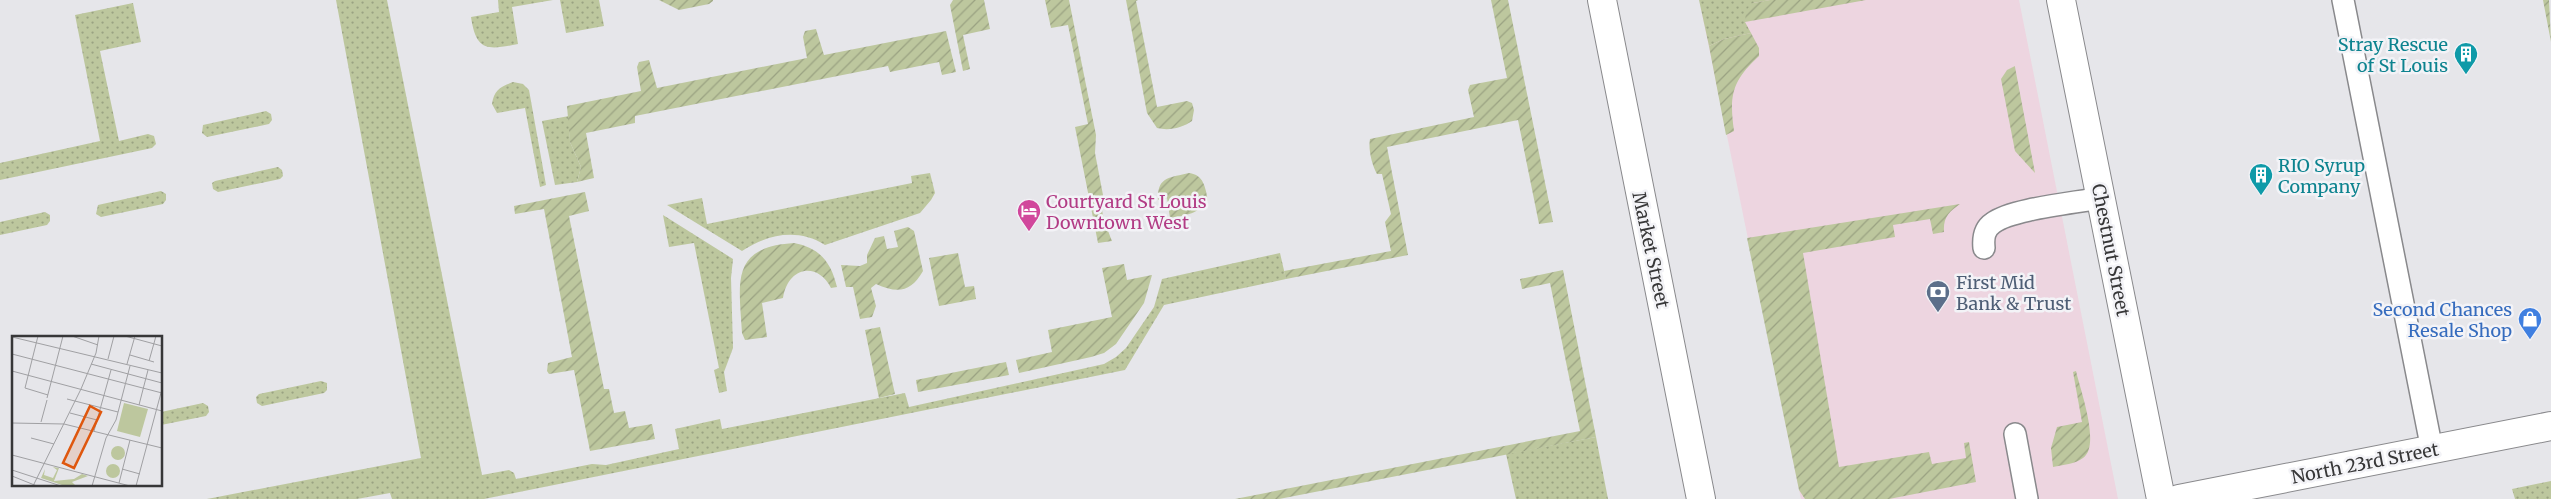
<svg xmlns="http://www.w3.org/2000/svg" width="2551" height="499" font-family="Merriweather,serif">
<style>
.commercial{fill:#edd5e0}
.grass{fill:url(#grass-dots)}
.garden{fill:url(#garden-furrows)}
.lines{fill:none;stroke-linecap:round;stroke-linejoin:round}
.lane-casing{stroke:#89898c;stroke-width:24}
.street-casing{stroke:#89898c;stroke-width:30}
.primary-casing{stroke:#89898c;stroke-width:30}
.lane{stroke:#fff;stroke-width:21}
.street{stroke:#fff;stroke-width:28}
.primary{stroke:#fff;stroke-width:28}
.labels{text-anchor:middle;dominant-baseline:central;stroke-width:5;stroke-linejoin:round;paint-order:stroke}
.culture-label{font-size:18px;fill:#0d838f;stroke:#f3f3f7;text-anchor:end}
.hotel-label{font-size:18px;fill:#b23c85;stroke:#f3f3f7;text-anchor:start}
.street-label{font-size:18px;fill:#373738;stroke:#f3f3f7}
.service-label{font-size:18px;fill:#4e5e75;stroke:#f3f3f7;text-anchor:start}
.shop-label{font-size:18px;fill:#366cbe;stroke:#f3f3f7;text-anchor:end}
.inset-road{fill:none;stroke:#a0a0a3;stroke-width:1}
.view{fill:#df570e;fill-opacity:0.15;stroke:#df570e;stroke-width:2.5}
.inset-edge{fill:none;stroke:#373738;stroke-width:2.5}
</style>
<defs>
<pattern id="grass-dots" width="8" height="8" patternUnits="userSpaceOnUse" patternTransform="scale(1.25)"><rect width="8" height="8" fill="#bdc79e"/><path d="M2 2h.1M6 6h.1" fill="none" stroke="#9aa282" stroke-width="1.8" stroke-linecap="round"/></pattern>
<pattern id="garden-furrows" width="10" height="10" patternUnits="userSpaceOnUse" patternTransform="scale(1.25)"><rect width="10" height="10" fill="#bdc79e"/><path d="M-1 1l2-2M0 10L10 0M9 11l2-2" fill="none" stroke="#9aa282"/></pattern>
</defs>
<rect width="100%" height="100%" fill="#e6e6ea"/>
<!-- commercial -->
<path class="commercial" d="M 1735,0 L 2019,0 L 2118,499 L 1801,499 L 1701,8 Z"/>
<!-- grass -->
<path class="grass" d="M 336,0 L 387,0 L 482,475 L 509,470 L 514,473 L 516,479 L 592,464 L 606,465 L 679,449 L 675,429 L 720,419 L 722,429 L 905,393 L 909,407 L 1104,364 L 1116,357 L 1126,348 L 1154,307 L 1162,279 L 1280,253 L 1286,279 L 1164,305 L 1125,370 L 484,499 L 392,499 L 390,493 L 357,499 L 207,499 L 421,458 Z
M 498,0 L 553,0 L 512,7 L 518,44 C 488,50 476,52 471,17 L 499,12 Z
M 560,0 L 599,0 L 604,26 L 566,33 Z
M 1699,0 L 1770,0 L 1753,3 L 1745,22 L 1751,33 L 1724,39 L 1709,46 Z
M 133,3 L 141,42 L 100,51 L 119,141 L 148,134 L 154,136 L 156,144 L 152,148 L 0,180 L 0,163 L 100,141 L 75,15 Z
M 513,82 L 523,84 L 529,90 L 546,185 L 540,187 L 525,108 L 497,113 L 492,104 C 494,90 500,87 513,82 Z
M 266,111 L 271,114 L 272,120 L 269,124 L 207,137 L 202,133 L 203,125 Z
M 569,116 L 570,142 L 581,167 L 577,182 L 555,185 L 542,121 Z
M 278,167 L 282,170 L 283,176 L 280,179 L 218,192 L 213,189 L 212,183 L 215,181 Z
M 930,173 L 935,193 L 931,200 L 920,213 L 825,245 C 798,228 767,234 742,251 L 667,205 L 702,198 L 707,224 L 912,183 L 911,176 Z
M 161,191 L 166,194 L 166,200 L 163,204 L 101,217 L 96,214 L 98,205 Z
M 45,212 L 50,215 L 50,221 L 47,225 L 0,235 L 0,222 Z
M 663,215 L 733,259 L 731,278 L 733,348 L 724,372 L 727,391 L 719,393 L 714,370 L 719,368 L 694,243 L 669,247 Z
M 321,381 L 327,383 L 327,390 L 324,393 L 262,406 L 257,403 L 256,397 L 259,394 Z
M 203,403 L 208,406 L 209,412 L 206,416 L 161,425 L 161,412 Z
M 1596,437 L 1608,499 L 1516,499 L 1506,454 Z
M 2551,481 L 2551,499 L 2515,499 L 2512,489 Z"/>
<!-- garden -->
<path class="garden" d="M 659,0 L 713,0 L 713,1 L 709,4 L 679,10 Z
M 953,0 L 984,0 L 990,29 L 963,35 L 970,69 L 963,71 L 950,5 Z
M 1045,0 L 1069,0 L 1096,135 L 1095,153 L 1103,195 C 1098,208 1107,228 1112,241 L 1098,243 L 1075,127 L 1088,124 L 1068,25 L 1051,28 Z
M 1126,0 L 1138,0 L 1136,1 L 1157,107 L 1187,101 L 1192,103 L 1194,110 L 1192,121 C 1182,128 1169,131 1157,128 L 1147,113 Z
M 1491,0 L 1508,0 L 1553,222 L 1539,224 L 1518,120 L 1387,147 L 1408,255 L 1286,279 L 1284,271 L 1391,251 L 1385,222 L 1391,214 L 1382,174 L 1377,174 C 1372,165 1368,149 1370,139 L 1474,117 L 1468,90 L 1470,85 L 1507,78 Z
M 1770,0 L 1866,0 L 1745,22 L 1746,10 L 1753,3 Z
M 2543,0 L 2549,0 L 2551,42 Z
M 816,29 L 824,55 L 946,31 L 956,72 L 942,75 L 939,62 L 890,72 L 888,66 L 635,116 L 635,123 L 586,133 L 594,178 L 577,182 L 581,167 L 570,142 L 567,106 L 641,91 L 637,67 L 639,62 L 649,60 L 657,88 L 807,58 L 803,37 L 805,31 Z
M 1751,33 L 1759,48 L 1759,56 C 1732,81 1729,95 1734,131 L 1726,135 L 1709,46 L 1724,39 Z
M 2015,66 L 2015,67 L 2035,173 L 2015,151 L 2001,79 L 2007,70 Z
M 1189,173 C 1204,175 1205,187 1208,200 C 1199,214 1186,215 1170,218 L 1167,198 L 1158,200 C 1157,176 1170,178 1189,173 Z
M 585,192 L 589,211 L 569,216 L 604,389 L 609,389 L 614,413 L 625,411 L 629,428 L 652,424 L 655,439 L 590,451 L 574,370 L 549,374 L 547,371 L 548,363 L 572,357 L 544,209 L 515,214 L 514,206 Z
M 1960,204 C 1949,212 1943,217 1944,232 L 1933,234 L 1930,219 L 1893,225 L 1895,237 L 1803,253 L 1839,467 L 1929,452 L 1932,464 L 1966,458 L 1964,443 L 1969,442 L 1976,482 L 1889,499 L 1805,499 L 1799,490 L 1747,238 Z
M 908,227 L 914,231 L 923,271 C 911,292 898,294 876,284 L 871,288 L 876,306 L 872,317 L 860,319 L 853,287 L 846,287 L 841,265 L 860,266 L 867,263 L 867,255 L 875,238 L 884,236 L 887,249 L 898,247 L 894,231 Z
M 794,243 C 820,248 831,262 837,287 L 831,288 C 817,261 788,267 783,298 L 762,303 L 767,337 L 745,340 L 742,333 C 739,282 730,247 794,243 Z
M 958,253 L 965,287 L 974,286 L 976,299 L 939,306 L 929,258 Z
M 1124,264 L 1127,280 L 1152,275 L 1144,303 L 1116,344 L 1104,353 L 1091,357 L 1019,373 L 1016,360 L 1052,352 L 1048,330 L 1112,317 L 1102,268 Z
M 1563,270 L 1596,437 L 1279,499 L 1235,499 L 1580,431 L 1550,283 L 1522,289 L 1520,279 Z
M 880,327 L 895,394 L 879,398 L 865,330 Z
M 1006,362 L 1009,375 L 918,392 L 916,380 Z
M 2076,371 C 2080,389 2101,446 2083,458 C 2075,464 2063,465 2053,467 L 2051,448 L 2057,427 L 2082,422 L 2073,372 Z"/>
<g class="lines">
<!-- lane casing -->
<g class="lane-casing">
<path id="lane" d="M 2343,0 L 2432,450
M 1984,248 C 1983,238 1984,229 1993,223 C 2011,209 2075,203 2100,198
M 2015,434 L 2027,499"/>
</g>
<!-- street casing -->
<g class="street-casing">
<path id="street" d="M 2061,0 L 2161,499
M 2179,499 L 2551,426"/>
</g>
<!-- primary casing -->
<g class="primary-casing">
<path id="primary" d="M 1602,0 L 1701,499"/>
</g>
<!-- lane -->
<use href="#lane" class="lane"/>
<!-- street -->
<use href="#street" class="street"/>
<!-- primary -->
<use href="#primary" class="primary"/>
</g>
<!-- icons -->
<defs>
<g id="building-pin" transform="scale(1.25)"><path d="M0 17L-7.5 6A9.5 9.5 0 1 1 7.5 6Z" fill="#0f9aa8" stroke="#f3f3f7"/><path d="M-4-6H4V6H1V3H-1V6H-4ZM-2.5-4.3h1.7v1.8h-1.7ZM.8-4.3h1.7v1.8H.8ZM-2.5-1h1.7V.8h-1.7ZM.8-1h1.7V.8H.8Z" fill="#fff"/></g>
<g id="hotel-pin" transform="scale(1.25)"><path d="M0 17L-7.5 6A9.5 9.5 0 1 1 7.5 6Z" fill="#d1479c" stroke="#f3f3f7"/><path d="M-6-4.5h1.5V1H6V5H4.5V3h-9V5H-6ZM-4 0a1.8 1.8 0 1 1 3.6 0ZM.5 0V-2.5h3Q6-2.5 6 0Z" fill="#fff"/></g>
<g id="bank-pin" transform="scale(1.25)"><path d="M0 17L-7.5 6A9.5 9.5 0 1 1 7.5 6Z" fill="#5c6f8a" stroke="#f3f3f7"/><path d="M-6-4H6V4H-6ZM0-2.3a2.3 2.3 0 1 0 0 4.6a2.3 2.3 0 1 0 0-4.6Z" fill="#fff"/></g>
<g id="shop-pin" transform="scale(1.25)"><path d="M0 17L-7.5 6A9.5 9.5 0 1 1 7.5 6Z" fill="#3f7fe0" stroke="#f3f3f7"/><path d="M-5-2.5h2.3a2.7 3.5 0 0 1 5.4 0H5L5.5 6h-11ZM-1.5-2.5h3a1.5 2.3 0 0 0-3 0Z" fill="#fff"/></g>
</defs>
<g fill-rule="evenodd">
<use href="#building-pin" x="2466" y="54"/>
<use href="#building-pin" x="2261" y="175"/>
<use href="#hotel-pin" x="1029" y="211"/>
<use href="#bank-pin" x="1938" y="292"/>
<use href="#shop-pin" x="2530" y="319"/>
</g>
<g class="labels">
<!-- culture labels -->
<g class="culture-label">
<text x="2448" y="44">Stray Rescue<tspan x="2448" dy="21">of St Louis</tspan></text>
<text x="2278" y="165" text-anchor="start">RIO Syrup<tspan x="2278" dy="21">Company</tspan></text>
</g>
<!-- hotel labels -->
<g class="hotel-label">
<text x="1046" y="201">Courtyard St Louis<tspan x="1046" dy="21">Downtown West</tspan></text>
</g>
<!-- street labels -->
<g class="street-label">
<text transform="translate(1651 250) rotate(78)">Market Street</text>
<text transform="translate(2111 250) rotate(79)">Chestnut Street</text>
<text transform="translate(2365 463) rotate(-11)">North 23rd Street</text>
</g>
<!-- service labels -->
<g class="service-label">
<text x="1956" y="282">First Mid<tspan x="1956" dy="21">Bank &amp; Trust</tspan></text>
</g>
<!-- shop labels -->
<g class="shop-label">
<text x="2512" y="309">Second Chances<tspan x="2512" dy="21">Resale Shop</tspan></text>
</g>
</g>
<!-- overview -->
<g transform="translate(12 336)">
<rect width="150" height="150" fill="#e6e6ea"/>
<path d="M 41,131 L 47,132 L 42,145 L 62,143 L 70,138 L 76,140 L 60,146 L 64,150 L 53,150 L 29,142 L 33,133 L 32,139 L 41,142 L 45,134 Z" fill="#bdc79e"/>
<path d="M 112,67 L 136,73 L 128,101 L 105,95 ZM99 117a7 7 0 1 1 14 0a7 7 0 1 1-14 0ZM94 135a7 7 0 1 1 14 0a7 7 0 1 1-14 0Z" fill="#bdc79e"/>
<path class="inset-road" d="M 26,0 L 13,52 L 36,59M 60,0 L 86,9M 113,0 L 150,10M 0,1 L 150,37M 0,18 L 150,57M 118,19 L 142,26M 96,23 L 102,0M 137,25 L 144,0M 79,28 L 150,47M 115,28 L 123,0M 0,35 L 150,75M 35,62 L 51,0M 55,63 L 106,76M 127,69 L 136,34M 58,77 L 85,84M 29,86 L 35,64M 0,87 L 52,88 L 150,112M 82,95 L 99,34M 19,102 L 42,108M 0,119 L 118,150M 110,133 L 128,138M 0,134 L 49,150M 0,140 L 25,150M 107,147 L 118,104M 21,150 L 69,53 L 84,17 L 87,0M 80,150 L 94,102 L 104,84 L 118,30M 124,150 L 150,53"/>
<path class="view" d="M 78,70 L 89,76 L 62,132 L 51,127 Z"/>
<rect width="150" height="150" class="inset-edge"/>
</g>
</svg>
